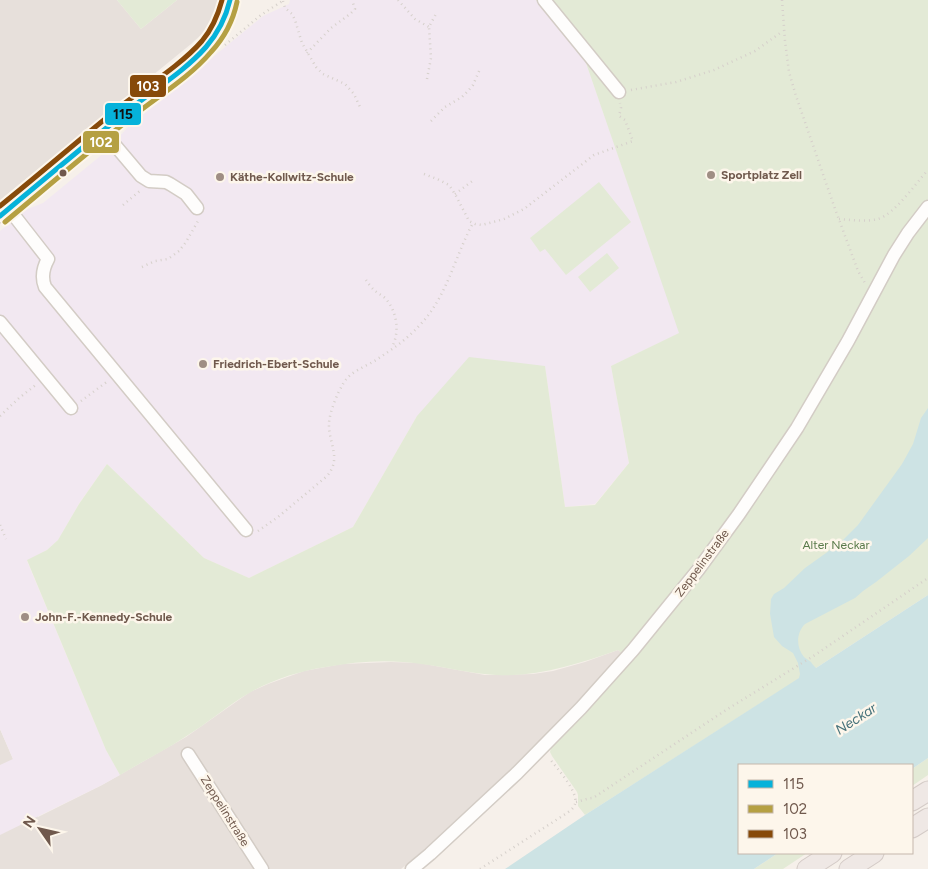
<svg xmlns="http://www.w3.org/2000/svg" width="928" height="869" font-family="Figtree,sans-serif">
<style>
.industrial{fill:#e7e0db}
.education{fill:#f2e8f1}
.green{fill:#e3ead6}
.water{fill:#cde3e4}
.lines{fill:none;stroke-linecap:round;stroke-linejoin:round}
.minor-casing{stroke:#d3ccc5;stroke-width:15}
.highway-casing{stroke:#d4cbc7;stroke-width:21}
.path{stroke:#d6d0cb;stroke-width:2.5;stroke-dasharray:1 4;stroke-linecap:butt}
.minor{stroke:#fefdfc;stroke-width:12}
.highway{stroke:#efe8e5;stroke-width:19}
.bus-1-casing{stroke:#fdf6eb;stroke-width:9}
.bus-2-casing{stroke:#fdf6eb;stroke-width:9}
.bus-3-casing{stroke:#fdf6eb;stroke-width:9}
.bus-1{stroke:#06b2da;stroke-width:5}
.bus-2{stroke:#b5a042;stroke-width:5}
.bus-3{stroke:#874a0a;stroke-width:5}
.bus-dot{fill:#70594d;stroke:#fdf6eb;stroke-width:2}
.poi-dot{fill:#9f8e84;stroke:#fdf6eb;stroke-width:2}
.labels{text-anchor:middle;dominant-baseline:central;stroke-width:5;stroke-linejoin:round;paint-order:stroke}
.poi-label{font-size:12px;font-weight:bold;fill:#70594d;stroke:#fdf6eb;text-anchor:start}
.park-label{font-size:12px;fill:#597a4a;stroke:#fdf6eb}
.street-label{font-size:12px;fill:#70594d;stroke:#fdf6eb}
.water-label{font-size:14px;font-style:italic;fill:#47737b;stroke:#fdf6eb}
.line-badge{stroke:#fdf6eb;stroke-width:2}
.badge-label{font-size:14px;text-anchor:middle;font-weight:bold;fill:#fff}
.pale-badge-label{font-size:14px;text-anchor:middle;font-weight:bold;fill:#111}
</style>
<rect width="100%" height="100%" fill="#f6f0ea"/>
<!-- industrial -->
<path class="industrial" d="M 0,0 L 117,0 L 141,29 L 177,0 L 218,0 L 216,8 L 211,21 L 203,33 L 191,44 L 0,200 Z
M 618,650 L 622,653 L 575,706 L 538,744 L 427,847 L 401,869 L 0,869 L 0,729 L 38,817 L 102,785 L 186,737 L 250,692 L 268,684 L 304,671 L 342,664 L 391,662 L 419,663 L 485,675 L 498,675 L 533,674 L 553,671 L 585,662 Z"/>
<!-- education -->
<path class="education" d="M 290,0 L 536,0 L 585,60 L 680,333 L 611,366 L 629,463 L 595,504 L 565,507 L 545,366 L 417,416 L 353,527 L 249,578 L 204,558 L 107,464 L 80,502 L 58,540 L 47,550 L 27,561 L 106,750 L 120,775 L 102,785 L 0,835 L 0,765 L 13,759 L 0,729 L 0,231 L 25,210 L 43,203 L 104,153 L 130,125 L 174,89 L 263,16 L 289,4 Z"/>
<!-- green -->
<path class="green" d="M 117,0 L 177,0 L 141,29 Z
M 536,0 L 928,0 L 928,199 L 906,226 L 819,380 L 754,482 L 689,571 L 622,653 L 618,650 C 578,664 539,677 496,675 C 471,674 446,667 421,664 C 390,659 357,661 326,667 C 300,671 274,679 251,692 C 228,705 208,723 185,737 C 164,751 141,762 120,775 L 106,750 L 27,560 L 47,550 L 58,540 L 79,504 L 107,464 L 204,558 L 249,578 L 353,527 L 417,416 L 469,357 L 545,366 L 565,507 L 595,505 L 629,463 L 611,366 L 679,333 L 585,60 Z
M 599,182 L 631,222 L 566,275 L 545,249 L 540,252 L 530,238 Z
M 928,217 L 928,595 L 816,668 L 585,815 L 578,806 L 578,795 L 577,792 L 552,756 L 550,752 L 551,748 L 604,692 L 677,607 L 700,577 L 817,407 L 841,367 L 899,259 L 910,242 Z
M 607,253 L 619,268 L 590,292 L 578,277 Z
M 928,758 L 928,775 L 912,786 L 912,769 Z
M 778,853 L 807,853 L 783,869 L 754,869 Z"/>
<!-- water -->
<path class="water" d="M 928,408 L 928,538 L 909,556 L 876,582 L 863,591 L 855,598 L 805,624 C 796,633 796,647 804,657 C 806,659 809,660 811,662 C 812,664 814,666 816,668 L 928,595 L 928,758 L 912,769 L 912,765 L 739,765 L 739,853 L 778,853 L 754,869 L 505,869 L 585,815 L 799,678 L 800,674 L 798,663 L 793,653 L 782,646 L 774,637 L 770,614 L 771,599 L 774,594 L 784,588 L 805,568 L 840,543 L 858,525 L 902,464 L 913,444 L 921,418 Z"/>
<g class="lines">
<!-- minor casing -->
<g class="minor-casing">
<path id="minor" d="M 544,0 L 619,92
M 103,131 L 141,176 L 149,181 L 166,182 L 170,184 L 186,194 L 197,208
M 9,209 L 48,259 C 43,268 41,277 45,287 L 246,530
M 0,216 C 48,177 95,136 144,98 C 165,81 188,67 206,47 C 218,33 226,18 230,0
M 0,322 L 71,408
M 188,754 L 262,869
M 412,869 L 430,854 L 517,773 L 581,708 L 633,650 L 698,570 L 739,514 L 797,428 L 848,341 L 894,255 L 908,233 L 928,207"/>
</g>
<!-- highway casing -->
<g class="highway-casing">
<path id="highway" d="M 912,801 L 928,791
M 912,828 L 928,818
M 807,869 L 832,853
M 849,869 L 874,853"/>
</g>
<!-- path -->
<path class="path" d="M 398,0 L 415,19 L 429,27
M 782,0 L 785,41 L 789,72 L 796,96 L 834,206 L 858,271 L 865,283
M 283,1 L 285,8 L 292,14 L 295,20 L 302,43 L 316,67 L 323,74 L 345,84 L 354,94 L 360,107
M 225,45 L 261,15 L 284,0
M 307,53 L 331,28 L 350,14 L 355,9 L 352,0
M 427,79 L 431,58 L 429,27 L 437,12
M 631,90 L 676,82 L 714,70 L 755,51 L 783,31
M 431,121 L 445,107 L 462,97 L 468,91 L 473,85 L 480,69
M 424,174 L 437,179 L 449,185 L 455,194 L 469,221 L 475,224 L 482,225 L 504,219 L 524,209 L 594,155 L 633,141 L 625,120 L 619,116 L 621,108 L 620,103
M 455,194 L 475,179
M 123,205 L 141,190
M 839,219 C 852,220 866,222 878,219 C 895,214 915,184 928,170
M 142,267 L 155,261 L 168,259 L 179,251 L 186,242 L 198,221
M 366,280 C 368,283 371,287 373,289 C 377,293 382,295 386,299 C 397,312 400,332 392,347
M 81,401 L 108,381
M 0,416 L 19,398 L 37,384
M 0,525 L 6,539
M 258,531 L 278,517 L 326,477 C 343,459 328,443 329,423 C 330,411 337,394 343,384 C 349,372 365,367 376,360 C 391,350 406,340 418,327 C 447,298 454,258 473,223
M 576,802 C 582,801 587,798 593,798 L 726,710 L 815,655 L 928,578
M 480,869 L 567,813 C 570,811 574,808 575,804 C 579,792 556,767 549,758"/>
<!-- minor -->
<use href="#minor" class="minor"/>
<!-- highway -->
<use href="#highway" class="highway"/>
<!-- bus-1 casing -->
<g class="bus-1-casing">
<path id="bus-1" d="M 0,216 C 42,181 84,146 126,112 C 152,91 184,72 206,47 C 218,33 226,17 230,0"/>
</g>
<!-- bus-2 casing -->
<g class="bus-2-casing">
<path id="bus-2" d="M 5,222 C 47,187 89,151 132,117 C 158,96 189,78 211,52 C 224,38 233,21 237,2"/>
</g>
<!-- bus-3 casing -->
<g class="bus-3-casing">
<path id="bus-3" d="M 0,206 C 41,173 80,139 121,106 C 147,86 181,65 202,41 C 212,29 218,15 222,0"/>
</g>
<!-- bus-1 -->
<use href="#bus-1" class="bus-1"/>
<!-- bus-2 -->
<use href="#bus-2" class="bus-2"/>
<!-- bus-3 -->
<use href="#bus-3" class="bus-3"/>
</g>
<!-- markers -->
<circle class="bus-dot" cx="63" cy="173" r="4.5"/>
<g class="poi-dot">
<circle cx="711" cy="175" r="5"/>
<circle cx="220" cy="177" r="5"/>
<circle cx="203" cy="364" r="5"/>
<circle cx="25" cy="617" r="5"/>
</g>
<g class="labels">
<!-- poi labels -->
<g class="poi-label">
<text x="721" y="175">Sportplatz Zell</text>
<text x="230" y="177">Käthe-Kollwitz-Schule</text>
<text x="213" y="364">Friedrich-Ebert-Schule</text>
<text x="35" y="617">John-F.-Kennedy-Schule</text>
</g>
<!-- park labels -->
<g class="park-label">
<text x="836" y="545">Alter Neckar</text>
</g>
<!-- street labels -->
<g class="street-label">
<text transform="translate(702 563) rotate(-53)">Zeppelinstraße</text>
<text transform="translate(225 811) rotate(58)">Zeppelinstraße</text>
</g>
<!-- water labels -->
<g class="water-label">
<text transform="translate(856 719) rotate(-33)">Neckar</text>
</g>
</g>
<g class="line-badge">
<rect x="129" y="74" width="38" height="24" rx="5" fill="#874a0a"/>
<rect x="104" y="102" width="38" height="24" rx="5" fill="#06b2da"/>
<rect x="82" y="130" width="38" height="24" rx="5" fill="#b5a042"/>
</g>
<g class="badge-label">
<text x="148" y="91">103</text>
<text x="101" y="147">102</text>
</g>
<g class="pale-badge-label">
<text x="123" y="119">115</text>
</g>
<!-- legend -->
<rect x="738" y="764" width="175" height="90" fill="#fdf6eb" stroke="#c5b7ac"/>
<rect x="748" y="780" width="25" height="8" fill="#06b2da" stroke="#c5b7ac"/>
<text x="783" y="789" font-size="15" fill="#70594d">115</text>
<rect x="748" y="805" width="25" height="8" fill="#b5a042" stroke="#c5b7ac"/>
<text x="783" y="814" font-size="15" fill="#70594d">102</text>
<rect x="748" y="830" width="25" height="8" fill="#874a0a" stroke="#c5b7ac"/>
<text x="783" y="839" font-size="15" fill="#70594d">103</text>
<!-- north arrow -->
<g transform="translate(40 829) rotate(304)" stroke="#fdf6eb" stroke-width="4" paint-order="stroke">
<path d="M0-4L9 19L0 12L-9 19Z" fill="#70594d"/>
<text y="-8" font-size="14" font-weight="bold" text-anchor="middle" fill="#70594d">N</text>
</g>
</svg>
